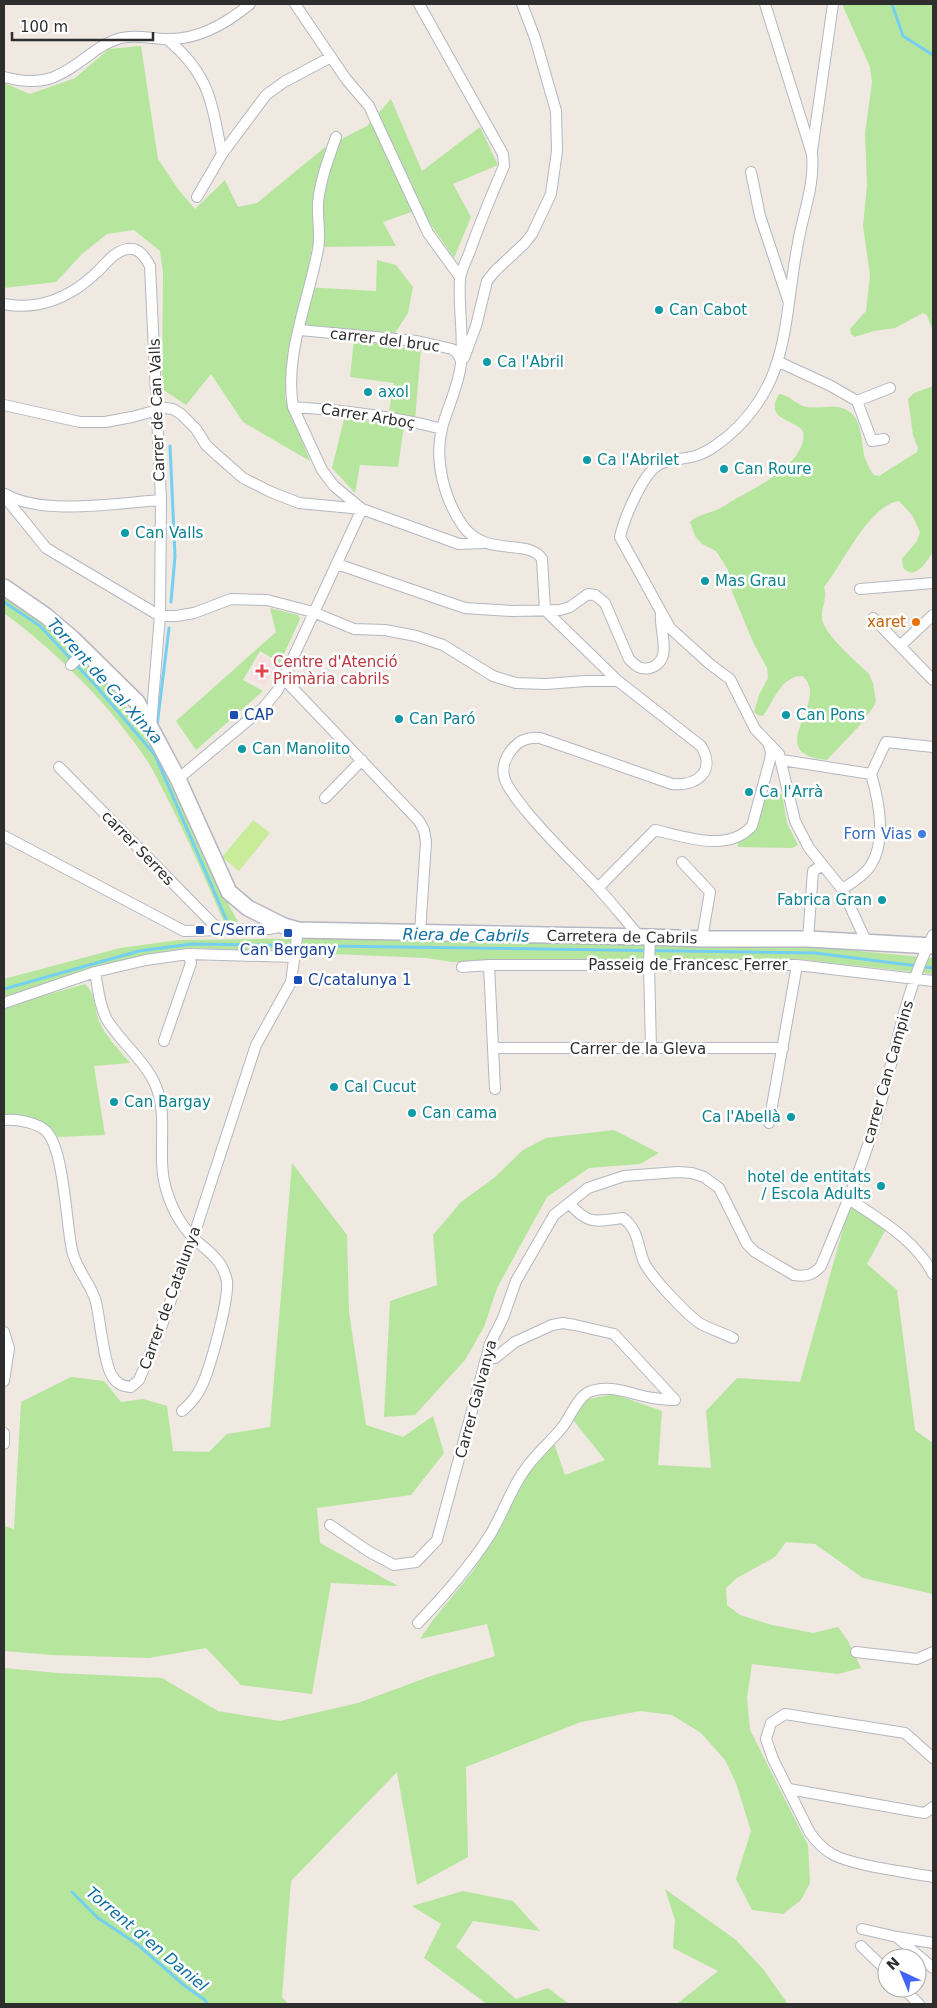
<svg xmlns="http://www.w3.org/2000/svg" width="937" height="2008" font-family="'DejaVu Sans',sans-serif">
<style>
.medical{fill:#f5dfe0}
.green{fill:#b6e59e}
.pitch{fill:#c9ec9a}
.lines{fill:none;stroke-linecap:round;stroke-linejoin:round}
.stream{stroke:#75cff0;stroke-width:3}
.street-casing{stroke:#b4b7c1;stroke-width:12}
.secondary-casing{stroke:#b4b7c1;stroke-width:18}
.street{stroke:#fff;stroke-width:10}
.secondary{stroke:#fff;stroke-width:15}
.culture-dot{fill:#0f9aa8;stroke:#fff;stroke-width:2}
.food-dot{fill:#e8710a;stroke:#fff;stroke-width:2}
.health-dot{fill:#e0444e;stroke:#fff;stroke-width:2}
.transit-dot{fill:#1a4fb4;stroke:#fff;stroke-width:2}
.shop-dot{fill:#3f7fe0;stroke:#fff;stroke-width:2}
.labels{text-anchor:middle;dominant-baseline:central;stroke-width:5;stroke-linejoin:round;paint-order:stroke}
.culture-label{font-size:15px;fill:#0d838f;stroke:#fff;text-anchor:start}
.street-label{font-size:15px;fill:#2e2e2e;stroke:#fff}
.food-label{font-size:15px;fill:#c56008;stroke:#fff;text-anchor:end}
.health-label{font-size:15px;fill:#be3a42;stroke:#fff;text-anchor:start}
.transit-label{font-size:15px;fill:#164399;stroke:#fff;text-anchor:start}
.shop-label{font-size:15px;fill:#366cbe;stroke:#fff;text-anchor:end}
.water-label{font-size:16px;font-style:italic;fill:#0d6fa3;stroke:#fff}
</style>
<rect width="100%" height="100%" fill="#efe9e1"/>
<!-- medical -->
<path class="medical" d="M 260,656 L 276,664 L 265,686 L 249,679 Z"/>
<!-- green -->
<path class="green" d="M 842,4 L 933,4 L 933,332 L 927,315 L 923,313 L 895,328 L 874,331 L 854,337 L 851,334 L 850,329 L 866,311 L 870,275 L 863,226 L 867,185 L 865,133 L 872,82 L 870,67 Z
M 141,46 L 158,159 L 178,189 L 195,209 L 225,180 L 238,207 L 257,203 L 324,148 L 367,126 L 391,99 L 422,171 L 480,127 L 498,165 L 453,184 L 471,217 L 454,258 L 420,209 L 383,222 L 396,246 L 312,247 L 305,287 L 376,291 L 377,260 L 396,265 L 413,287 L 408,313 L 395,333 L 395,347 L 421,349 L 415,420 L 405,419 L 398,467 L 360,465 L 355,493 L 332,468 L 344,419 L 387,422 L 394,383 L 350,377 L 355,331 L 295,327 L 285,398 L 310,461 L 243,422 L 211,374 L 186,405 L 162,389 L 163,273 L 160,251 L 134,230 L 107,234 L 82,254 L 56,282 L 4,288 L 4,83 L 30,94 L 75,78 L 109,49 Z
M 933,386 L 933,552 C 926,562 916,581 903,568 L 902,559 L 917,541 L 920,532 L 912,515 L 899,501 C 869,505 842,565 824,587 C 828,598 821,607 822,618 C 823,634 857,662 869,674 L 873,683 L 876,701 L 874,706 L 861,724 L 827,760 C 759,754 833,700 802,676 C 781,676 774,701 763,716 L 758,715 L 754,712 L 759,695 L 768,678 L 767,668 L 753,642 L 733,594 L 728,578 L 728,570 L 716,551 L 702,544 L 695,536 L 690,522 C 698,515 709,513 719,509 C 723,507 727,504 732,501 C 753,489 809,463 803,431 C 792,418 764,420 779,394 C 790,395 796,405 807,407 C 818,409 832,405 842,408 C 864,415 860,440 865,458 C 867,464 870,470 874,475 L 879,476 L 917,452 L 918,448 L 913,435 L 908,399 L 914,393 Z
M 4,594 L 65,642 L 114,692 L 139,724 L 158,756 L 208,867 L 238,922 L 225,924 C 206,881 188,838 166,796 C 160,785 155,773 148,762 C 111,706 58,653 4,613 Z
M 270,608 L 298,615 L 300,619 L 280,663 L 260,651 L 243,680 L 263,691 L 196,750 L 176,721 L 276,632 Z
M 765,789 L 782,794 L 787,823 L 798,845 L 792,848 L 738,847 L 738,839 L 748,836 L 755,827 Z
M 412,937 L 646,945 L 815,947 L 933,958 L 933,974 L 796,959 L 452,962 L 426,958 L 194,948 L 159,954 L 4,999 L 4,979 L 120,948 L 179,940 Z
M 85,984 C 96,994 94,1008 99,1021 C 104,1034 121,1052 130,1063 L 94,1066 L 105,1135 L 58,1137 C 44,1121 25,1113 4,1116 L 4,1010 L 15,1004 Z
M 614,1130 L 659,1153 L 640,1164 L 589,1168 L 547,1197 L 497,1288 L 484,1327 L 465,1360 L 415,1415 L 384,1417 L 390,1301 L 437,1285 L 433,1235 L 461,1202 L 494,1178 L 523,1150 L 546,1138 Z
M 292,1163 L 347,1235 L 349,1312 L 366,1425 L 403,1437 L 433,1416 L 444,1453 L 411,1495 L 317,1508 L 320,1543 L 398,1586 L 331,1583 L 312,1694 L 241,1685 L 206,1648 L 149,1658 L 52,1655 L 4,1651 L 4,1526 L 14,1529 L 21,1402 L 71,1377 L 104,1381 L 121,1402 L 143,1399 L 167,1406 L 173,1451 L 209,1452 L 227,1434 L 270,1427 Z
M 850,1204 L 886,1229 L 867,1264 L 897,1290 L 915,1430 L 933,1443 L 933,1594 L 863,1578 L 815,1544 L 786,1542 L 775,1557 L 737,1578 L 726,1588 L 727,1605 L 740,1615 L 772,1625 L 813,1633 L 838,1627 L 848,1641 L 861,1668 L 838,1674 L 752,1664 L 747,1698 L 750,1730 L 808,1845 L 810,1883 L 801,1900 L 783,1914 L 752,1910 L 736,1879 L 751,1831 L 736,1783 L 725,1760 L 701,1733 L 672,1715 L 640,1711 L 581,1722 L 466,1767 L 468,1857 L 417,1885 L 397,1772 L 291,1881 L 282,1997 L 288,2004 L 4,2004 L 4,1668 L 58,1673 L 162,1678 L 218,1711 L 280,1721 L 358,1703 L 431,1676 L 495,1656 L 487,1624 L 420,1639 L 433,1620 L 473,1571 L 504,1522 L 515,1493 L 527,1473 L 554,1443 L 565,1475 L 605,1460 L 573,1420 L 588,1399 L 614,1394 L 662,1411 L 658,1465 L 711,1468 L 706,1411 L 737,1378 L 800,1382 Z
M 665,1889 L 736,1940 L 763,1969 L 788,2004 L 677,2004 L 718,1971 L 673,1948 L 675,1920 Z
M 463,1891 L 513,1901 L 540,1931 L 473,1921 L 456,1947 L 516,1999 L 548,1988 L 569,2004 L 487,2004 L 424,1958 L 441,1924 L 412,1906 Z"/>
<!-- pitch -->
<path class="pitch" d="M 253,820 L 270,833 L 239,871 L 222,857 Z"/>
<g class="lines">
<!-- stream -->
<path class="stream" d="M 892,4 L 903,36 L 933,55
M 170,446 L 175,556 L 171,602
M 4,602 L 40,626 L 97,687 L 155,755 L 226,919
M 157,726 L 169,628
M 4,989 L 139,951 L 192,944 L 815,953 L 933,968
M 72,1892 L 98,1918 L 137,1944 L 185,1986 L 205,2000 L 207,2004"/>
<!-- street casing -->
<g class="street-casing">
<path id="street" d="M 295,4 L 346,79 L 369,106 L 428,233 L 460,277
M 419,4 L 503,154 L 504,166 C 492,194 480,222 470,251 C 467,259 461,270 460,279 C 458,307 464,335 461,363 C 459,385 448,406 442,428 C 434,460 444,499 463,526 C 486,558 529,538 542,559 L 545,610 L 618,681 L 701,746 C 716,771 698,786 672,784 L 540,738 C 529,737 520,740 513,748 C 505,757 501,769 505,780 C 510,792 519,802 527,812 C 549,839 574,862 598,888 C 612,903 626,921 640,937
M 765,4 L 812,154 C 815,185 803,213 798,243 C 783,318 792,382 727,437 C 718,444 707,453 695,456 C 684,459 673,459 662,463 C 644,469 624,519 620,537 L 670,628 L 711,665 L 730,679 L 755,729 L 779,754 L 795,821 L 809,848 L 842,889 L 866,941
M 167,39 C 211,76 211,102 222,154 L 266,95 L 284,82 L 331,57
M 4,77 C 42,87 57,79 88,56 C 98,48 109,41 121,38 C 137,34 151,39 167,39 C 197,40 227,23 250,4
M 812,151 L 833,4
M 751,172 L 760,216 L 788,300
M 197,197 L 222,154
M 4,304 C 39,311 71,297 96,273 C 105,265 113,252 127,249 C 139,247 145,257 150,266 L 161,500 L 160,616 L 151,725
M 300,330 L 417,341 L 452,349 L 458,354 L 461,361
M 464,358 L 476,326 L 487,281 L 495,271 L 524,244 L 532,234 L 551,194 L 557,151 L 556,111 L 535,38 L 522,4
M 779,362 L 831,386 L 857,401 L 872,441 L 884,439
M 857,401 L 890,388
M 4,405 L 80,422 L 105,422 L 132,417 L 165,408 L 173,409 L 181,414 L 196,429 L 206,445 L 218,456 L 243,478 L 271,492 L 299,503 L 362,509 L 459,544 L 483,543
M 293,407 C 339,410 398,417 442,429
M 5,494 C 43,516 117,503 161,500
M 4,496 L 46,548 L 160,616 L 176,616 L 194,613 L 231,599 L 267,600 L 313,612 L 354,629 L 385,630 L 416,636 L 443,645 L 493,676 L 516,683 L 546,684 L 585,681 L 618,681
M 337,564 L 465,608 L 512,611 L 560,610 L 570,607 L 588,594 L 595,595 L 605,603 L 629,659 C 636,666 640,670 650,668 C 674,661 659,631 661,614
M 860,589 L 933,583
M 873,618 L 933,680
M 901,645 L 933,615
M 71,665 L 85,651
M 283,678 L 419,821 L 424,830 L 426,842 L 420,932
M 782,760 L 871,774 L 886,742 L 933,747
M 59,767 L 218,929
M 178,779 L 264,707 L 278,690 L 362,509 L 334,486 L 322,470 L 293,407 C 284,354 309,300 318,249 C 321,234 317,218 318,203 C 320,180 329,158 336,137
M 325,798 L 362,760
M 4,836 L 184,931 L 269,929 L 284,926
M 682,862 L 710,892 L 702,939
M 598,888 L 655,830 C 686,837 728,853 752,826 L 770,760 L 771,752 L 769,745
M 842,889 C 852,883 865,875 871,865 C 887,839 879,801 871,774
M 650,937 L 649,965 L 651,1049
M 808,939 L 813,871 L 823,865
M 489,965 L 495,1089
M 462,967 L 489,965 L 797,965 L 933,981
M 95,972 C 98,988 99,1005 107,1020 C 121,1042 144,1060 155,1084 C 170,1118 155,1157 167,1192 C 173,1212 183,1229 199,1243 C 208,1251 216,1256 222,1267 C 224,1271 226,1277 227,1281 C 229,1300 209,1375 199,1391 C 195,1399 189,1405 182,1411
M 4,1003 L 95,972 L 146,960 L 188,954 L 295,957
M 164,1041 L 191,963 L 188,954
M 493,1048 L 783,1048
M 4,1120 C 16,1119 37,1122 47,1132 C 64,1151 66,1222 72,1250 C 76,1270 91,1283 96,1302 C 100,1319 104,1364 112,1376 C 117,1384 122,1386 131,1387 L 139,1380 L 162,1325 L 193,1238 L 256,1045 L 291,982 L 298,930
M 769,1123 L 797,965
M 849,1199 C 880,1220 916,1240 933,1274
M 569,1203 C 589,1226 596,1221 623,1218 C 639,1230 637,1245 644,1262 C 651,1277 687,1315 701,1324 C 711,1329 722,1333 733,1338
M 4,1332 L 9,1348 L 4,1381
M 4,1433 L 4,1444
M 330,1525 L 368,1551 L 394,1565 L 416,1562 L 437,1540 L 490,1344 L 503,1318 L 516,1281 L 554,1215 L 588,1188 L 624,1176 L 678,1172 L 692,1173 L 704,1177 L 719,1188 L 747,1244 L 755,1252 L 794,1275 C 806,1277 813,1275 821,1266 C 841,1218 861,1170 876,1120 C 895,1058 904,992 933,935
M 418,1623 C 443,1597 468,1569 488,1538 C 502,1517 509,1492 524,1471 C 535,1454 552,1441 564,1425 C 571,1415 578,1397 589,1392 C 610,1383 632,1395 653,1398 C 660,1399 668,1400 675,1400 L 614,1334 L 575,1325 L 563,1323 L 552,1325 L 515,1342 L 495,1358 L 489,1351
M 856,1652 L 917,1659 L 933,1652
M 933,1758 L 905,1733 L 785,1714 L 771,1723 L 766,1739 L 773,1759 L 810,1833 C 816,1841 823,1849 832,1854 C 853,1866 907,1872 933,1877
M 789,1789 L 918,1812 L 925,1813 L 933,1807
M 862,1929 L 897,1937 L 933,1943
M 898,1938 L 933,1968
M 861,1946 L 887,1971
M 903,1988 L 919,2004"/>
</g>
<!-- secondary casing -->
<g class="secondary-casing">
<path id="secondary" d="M 4,587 L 46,616 L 72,638 L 137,702 L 178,779 L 229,892 L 248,908 L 284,926 L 298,930 L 650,937 L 702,939 L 808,939 L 933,946"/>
</g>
<!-- street -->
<use href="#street" class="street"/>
<!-- secondary -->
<use href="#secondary" class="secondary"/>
</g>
<!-- markers -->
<g class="culture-dot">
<circle cx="659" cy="310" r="5"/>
<circle cx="487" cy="362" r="5"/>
<circle cx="368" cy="392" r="5"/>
<circle cx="587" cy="460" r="5"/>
<circle cx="724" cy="469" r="5"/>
<circle cx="125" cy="533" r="5"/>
<circle cx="705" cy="581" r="5"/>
<circle cx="786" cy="715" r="5"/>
<circle cx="399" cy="719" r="5"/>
<circle cx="242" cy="749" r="5"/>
<circle cx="749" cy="792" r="5"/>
<circle cx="882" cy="900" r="5"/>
<circle cx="334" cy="1087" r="5"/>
<circle cx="114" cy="1102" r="5"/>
<circle cx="412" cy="1113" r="5"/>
<circle cx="791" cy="1117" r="5"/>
<circle cx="881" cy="1186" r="5"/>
</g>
<circle class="food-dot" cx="916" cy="622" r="5"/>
<path class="health-dot" d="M259.5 663.5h5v5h5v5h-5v5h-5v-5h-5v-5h5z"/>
<g class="transit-dot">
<rect x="229" y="710" width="10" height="10" rx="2.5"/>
<rect x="195" y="925" width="10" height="10" rx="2.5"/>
<rect x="283" y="928" width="10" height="10" rx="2.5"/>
<rect x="293" y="975" width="10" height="10" rx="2.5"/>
</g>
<circle class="shop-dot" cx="922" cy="834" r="5"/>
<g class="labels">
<!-- culture labels -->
<g class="culture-label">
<text x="669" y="310">Can Cabot</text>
<text x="497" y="362">Ca l'Abril</text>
<text x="378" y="392">axol</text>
<text x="597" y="460">Ca l'Abrilet</text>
<text x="734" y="469">Can Roure</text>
<text x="135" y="533">Can Valls</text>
<text x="715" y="581">Mas Grau</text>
<text x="796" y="715">Can Pons</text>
<text x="409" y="719">Can Paró</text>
<text x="252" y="749">Can Manolito</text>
<text x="759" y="792">Ca l'Arrà</text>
<text x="872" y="900" text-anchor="end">Fabrica Gran</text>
<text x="344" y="1087">Cal Cucut</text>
<text x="124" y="1102">Can Bargay</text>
<text x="422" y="1113">Can cama</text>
<text x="781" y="1117" text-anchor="end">Ca l'Abellà</text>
<text x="871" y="1177" text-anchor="end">hotel de entitats<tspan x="871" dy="17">/ Escola Adults</tspan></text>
</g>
<!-- street labels -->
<g class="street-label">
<text transform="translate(385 340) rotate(7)">carrer del bruc</text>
<text transform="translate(157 410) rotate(-92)">Carrer de Can Valls</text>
<text transform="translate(368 416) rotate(9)">Carrer Arboç</text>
<text transform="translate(138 848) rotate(46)">carrer Serres</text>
<text transform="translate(622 937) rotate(1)">Carretera de Cabrils</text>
<text x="688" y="965">Passeig de Francesc Ferrer</text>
<text x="638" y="1049">Carrer de la Gleva</text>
<text transform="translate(888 1072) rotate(-74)">carrer Can Campins</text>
<text transform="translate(170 1298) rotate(-70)">Carrer de Catalunya</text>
<text transform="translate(476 1399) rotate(-75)">Carrer Galvanya</text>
</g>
<!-- food labels -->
<g class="food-label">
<text x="906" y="622">xaret</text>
</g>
<!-- health labels -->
<g class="health-label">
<text x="273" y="662">Centre d'Atenció<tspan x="273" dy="17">Primària cabrils</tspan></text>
</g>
<!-- transit labels -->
<g class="transit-label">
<text x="244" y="715">CAP</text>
<text x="210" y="930">C/Serra</text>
<text x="288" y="950" text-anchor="middle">Can Bergany</text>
<text x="308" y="980">C/catalunya 1</text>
</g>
<!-- shop labels -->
<g class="shop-label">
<text x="912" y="834">Forn Vias</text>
</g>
<!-- water labels -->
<g class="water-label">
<text transform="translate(105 681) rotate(48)">Torrent de Cal Xinxa</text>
<text transform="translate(466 935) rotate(1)">Riera de Cabrils</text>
<text transform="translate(147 1939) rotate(40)">Torrent d'en Daniel</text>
</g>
</g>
<!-- border -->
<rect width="937" height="2008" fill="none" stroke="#2e2e2e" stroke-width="10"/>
<!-- north arrow -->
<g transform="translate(902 1973) rotate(316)"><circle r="24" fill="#ffffff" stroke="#ababab"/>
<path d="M0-4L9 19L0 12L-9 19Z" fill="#4264fb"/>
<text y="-8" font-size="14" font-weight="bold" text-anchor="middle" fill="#2e2e2e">N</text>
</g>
<!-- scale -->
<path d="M12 32v8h141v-8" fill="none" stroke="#2e2e2e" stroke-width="2.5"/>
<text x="20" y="32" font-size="15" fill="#2e2e2e" stroke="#ffffff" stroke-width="4" paint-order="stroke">100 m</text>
</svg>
